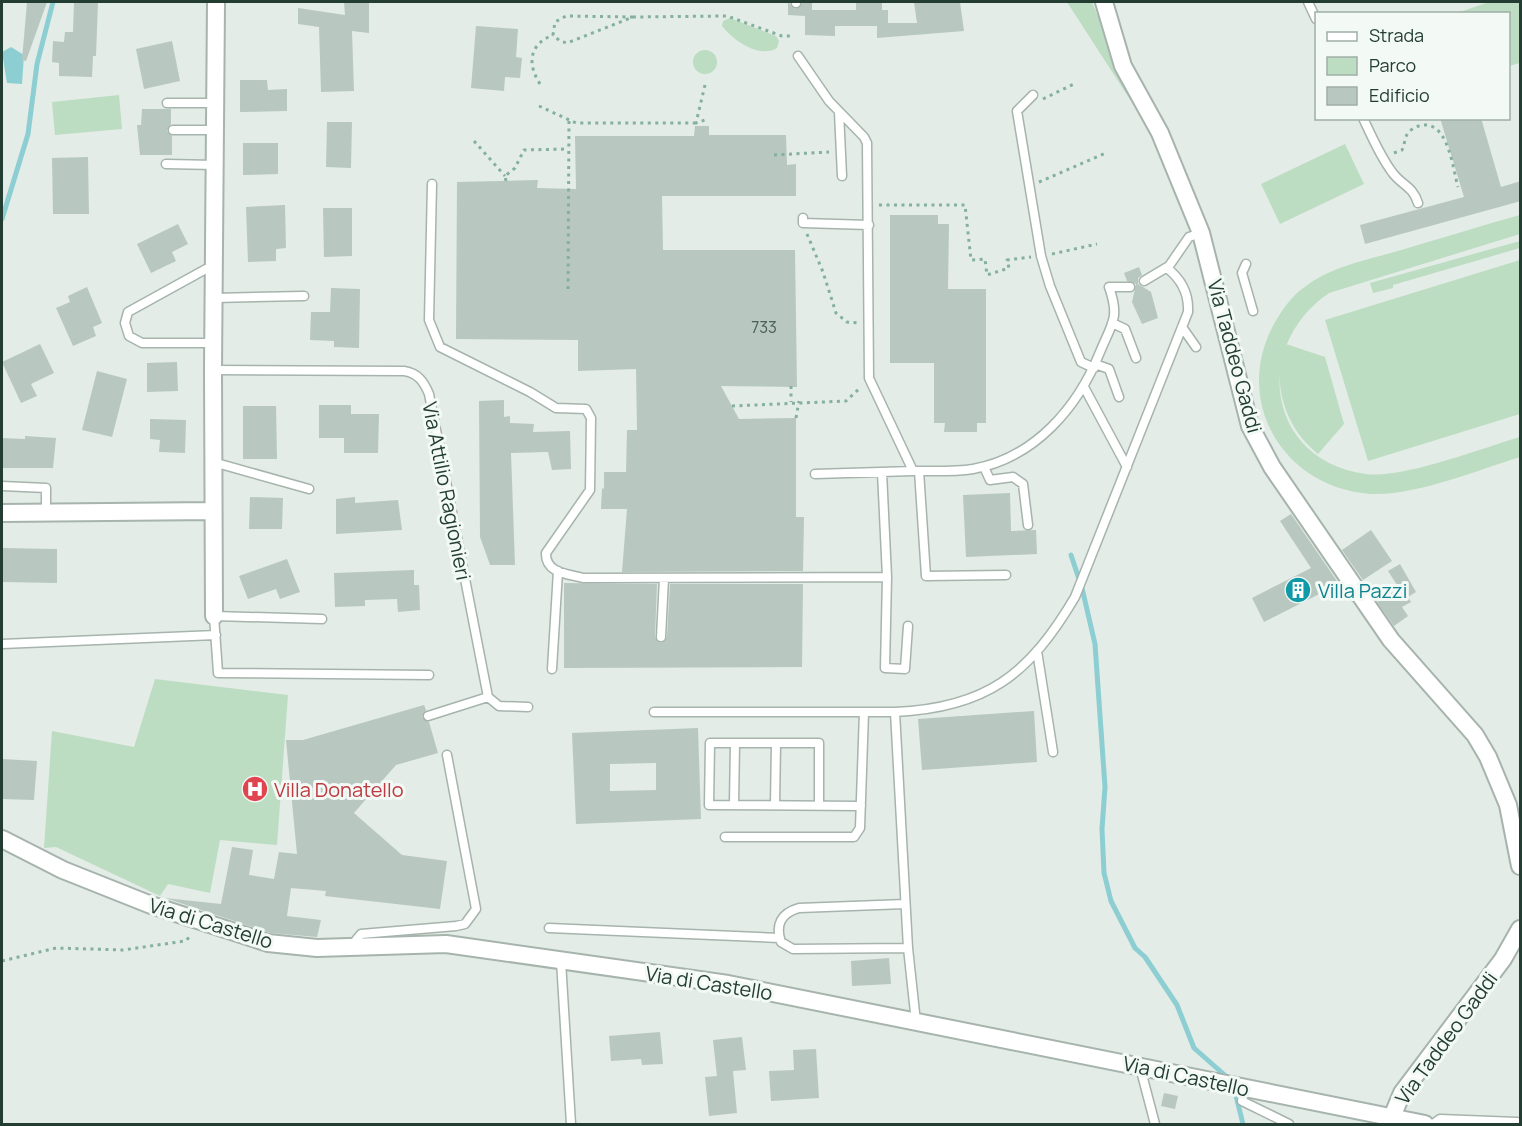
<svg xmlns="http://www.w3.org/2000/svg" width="1522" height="1126" font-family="Manrope,sans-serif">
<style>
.green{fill:#bcddc1}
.water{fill:#8cced1}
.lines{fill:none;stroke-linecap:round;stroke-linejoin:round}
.stream{stroke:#8cced1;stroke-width:5}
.building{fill:#b8c7c0;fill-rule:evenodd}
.lane-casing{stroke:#a6b4ad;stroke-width:11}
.street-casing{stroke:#a6b4ad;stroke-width:20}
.path{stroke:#84b09d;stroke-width:3;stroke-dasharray:3 4.5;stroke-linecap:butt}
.lane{stroke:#fff;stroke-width:8}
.street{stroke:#fff;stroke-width:16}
.labels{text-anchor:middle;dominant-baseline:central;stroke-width:6;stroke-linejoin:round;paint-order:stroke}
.number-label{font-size:16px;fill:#486056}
.street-label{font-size:20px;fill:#233d33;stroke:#f3f9f5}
.culture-label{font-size:20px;fill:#0d838f;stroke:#f3f9f5;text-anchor:start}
.health-label{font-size:20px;fill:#be3a42;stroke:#f3f9f5;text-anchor:start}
</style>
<rect width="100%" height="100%" fill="#e3ece7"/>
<!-- green -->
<path class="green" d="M 1067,2 L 1092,2 L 1116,60 L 1144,110 L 1163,159 L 1140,115 Z
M 1489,2 L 1520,2 L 1520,63 L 1509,66 L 1508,14 L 1457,13 Z
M 730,18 L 776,36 L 779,41 L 777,48 C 759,59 733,40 722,26 L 723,21 Z
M693 62a12 12 0 1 1 24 0a12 12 0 1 1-24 0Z
M 119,95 L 122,129 L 55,135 L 52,102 Z
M 1345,144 L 1364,184 L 1280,224 L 1261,184 Z
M 1520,215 L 1520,234 L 1329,293 C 1250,347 1268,462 1366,474 C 1403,479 1482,448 1520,437 L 1520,457 C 1478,470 1415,496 1371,494 C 1283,488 1232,401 1274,324 C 1282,310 1292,295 1306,286 C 1333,266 1367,260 1398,251 C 1439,239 1480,226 1520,215 Z
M 1520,241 L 1520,248 L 1393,285 L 1393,288 L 1373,293 L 1370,283 Z
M 1520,260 L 1520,414 L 1368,461 L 1325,320 Z
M 1286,344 L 1325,357 L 1344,424 L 1318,454 C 1286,429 1270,383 1286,344 Z
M 155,679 L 288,695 L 277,845 L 220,840 L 210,893 L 168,884 L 160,896 L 56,847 L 44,848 L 52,731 L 134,747 Z"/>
<!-- water -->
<path class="water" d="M 11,47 L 24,55 L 22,84 L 7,83 L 2,52 Z"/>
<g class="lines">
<!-- stream -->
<path class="stream" d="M 2,219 L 28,134 L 37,64 L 53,2
M 1071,555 L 1082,588 L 1095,644 L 1105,787 L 1102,829 L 1104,873 L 1111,901 L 1135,948 L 1145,957 L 1177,1005 L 1194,1048 L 1228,1078
M 1234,1088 L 1243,1124"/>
</g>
<!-- building -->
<path class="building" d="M 27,2 L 47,2 L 26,61 L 22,60 Z
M 74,2 L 98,2 L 96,56 L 93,56 L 92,77 L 59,76 L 59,63 L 52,62 L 53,41 L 64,42 L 65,32 L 73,32 Z
M 344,2 L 369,2 L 369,33 L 352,31 L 354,91 L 321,92 L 319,27 L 298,24 L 298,8 L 345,15 Z
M 788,2 L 795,9 L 802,3 L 812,3 L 812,10 L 856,10 L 856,2 L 882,2 L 882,10 L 888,10 L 888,23 L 917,23 L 914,2 L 960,2 L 964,31 L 877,38 L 877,26 L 835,26 L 835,36 L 805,35 L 805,16 L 788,15 Z
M 476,26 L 518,29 L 516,57 L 522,58 L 520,78 L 505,77 L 504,91 L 471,88 Z
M 172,41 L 180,81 L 144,89 L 136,49 Z
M 240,80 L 267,80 L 268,90 L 287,89 L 287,111 L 240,112 Z
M 142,109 L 171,109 L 171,124 L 167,131 L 172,136 L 172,155 L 140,155 L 137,125 L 141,125 Z
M 1440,118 L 1481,118 L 1501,187 L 1521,181 L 1521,201 L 1365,244 L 1360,225 L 1464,197 Z
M 327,122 L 352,122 L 351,168 L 326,167 Z
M 695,126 L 709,126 L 709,135 L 786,135 L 787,165 L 796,164 L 796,196 L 662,196 L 663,250 L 795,250 L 797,387 L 721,386 L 739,419 L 796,418 L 796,517 L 804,517 L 803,571 L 622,572 L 627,509 L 601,509 L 602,488 L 604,489 L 604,472 L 626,472 L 627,430 L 637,430 L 636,369 L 578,371 L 578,340 L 456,339 L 457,182 L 538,180 L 537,188 L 576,189 L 575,136 L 694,136 Z
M 243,143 L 278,143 L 278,174 L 243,175 Z
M 88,157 L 89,214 L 53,214 L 52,158 Z
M 285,205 L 286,248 L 276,249 L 276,261 L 248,262 L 246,207 Z
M 323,208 L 352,208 L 352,256 L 324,257 Z
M 890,215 L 938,215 L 938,224 L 949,224 L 948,289 L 986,289 L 986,423 L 977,423 L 977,432 L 944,432 L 945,423 L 934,423 L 934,363 L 890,363 Z
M 178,224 L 188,244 L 172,252 L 176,261 L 151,273 L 137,244 Z
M 1139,267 L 1142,275 L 1138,278 L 1138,284 L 1151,292 L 1158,318 L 1142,324 L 1132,302 L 1136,284 L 1127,281 L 1124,273 Z
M 87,287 L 102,323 L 93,327 L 96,336 L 73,346 L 56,308 L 70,302 L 68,296 Z
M 331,288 L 360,289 L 359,348 L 334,347 L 334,341 L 310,340 L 311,312 L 330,312 Z
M 40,344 L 54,373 L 31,384 L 37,396 L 21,403 L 2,362 Z
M 177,362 L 178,391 L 147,392 L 147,363 Z
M 97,371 L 127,379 L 112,437 L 82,430 Z
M 504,400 L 504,417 L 510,416 L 510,423 L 534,424 L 533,432 L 570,431 L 571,469 L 552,470 L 548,452 L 511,453 L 515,565 L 490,565 L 480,537 L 479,401 Z
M 319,405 L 351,405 L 351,414 L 379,414 L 378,453 L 344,453 L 344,438 L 319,438 Z
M 243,406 L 276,406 L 277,459 L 243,459 Z
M 150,419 L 186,420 L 185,453 L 159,452 L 160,440 L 150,439 Z
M 25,436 L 56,438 L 53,468 L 2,468 L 2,438 L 25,439 Z
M 1010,493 L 1011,531 L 1036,530 L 1037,554 L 966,557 L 963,495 Z
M 250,497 L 283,498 L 282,529 L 249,529 Z
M 355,497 L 355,503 L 398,500 L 402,530 L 336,534 L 336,499 Z
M 1291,514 L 1339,584 L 1264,622 L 1252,598 L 1311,568 L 1280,521 Z
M 1371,530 L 1392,561 L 1363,580 L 1342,550 Z
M 2,548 L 57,549 L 57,583 L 2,582 Z
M 287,559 L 300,592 L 280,599 L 276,589 L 248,599 L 239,576 Z
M 1400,564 L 1416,592 L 1408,597 L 1411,602 L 1402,607 L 1408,616 L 1394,626 L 1377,602 L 1399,588 L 1388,571 Z
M 414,570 L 414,585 L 419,585 L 420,610 L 398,612 L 397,599 L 365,600 L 365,606 L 335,607 L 334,573 Z
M 564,583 L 657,584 L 655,637 L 661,643 L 667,637 L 670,584 L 803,584 L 802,667 L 564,668 Z
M 424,705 L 426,710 L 422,717 L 429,722 L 438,753 L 396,765 L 354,813 L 402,855 L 447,861 L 440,909 L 325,896 L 326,891 L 291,888 L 287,916 L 321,920 L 317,937 L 270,933 L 165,898 L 221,904 L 232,847 L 253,850 L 249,875 L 274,879 L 279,852 L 297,854 L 286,740 L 303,740 Z
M 1034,711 L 1037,762 L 922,770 L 918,719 Z
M 698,728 L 701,819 L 576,824 L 572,733 ZM 656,763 L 656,790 L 610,791 L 610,764 Z
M 2,759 L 37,761 L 34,800 L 2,799 Z
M 889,958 L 891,984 L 852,986 L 851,961 Z
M 660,1032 L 663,1064 L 642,1065 L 641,1059 L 611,1061 L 609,1036 Z
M 742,1037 L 746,1070 L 733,1071 L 737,1113 L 709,1116 L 705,1077 L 717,1076 L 713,1040 Z
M 816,1049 L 819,1098 L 771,1101 L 769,1071 L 794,1070 L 793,1050 Z
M 1164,1093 L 1178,1096 L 1175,1109 L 1161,1106 Z"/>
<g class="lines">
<!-- lane casing -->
<g class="lane-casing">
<path id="lane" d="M 1308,2 L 1316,19
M 796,3 L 796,2
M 798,56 L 829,101 L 864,137 L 867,143 L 869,378 L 913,471 C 933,471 954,472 973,469 C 1035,458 1078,407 1100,352 C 1112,323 1120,318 1109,287 L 1130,287
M 1033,95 L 1017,111 L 1041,256 L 1050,286 L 1081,362 L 1094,368
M 167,103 L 215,103
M 839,112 L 842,176
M 1363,118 C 1372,137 1380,156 1392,172 C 1401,185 1413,186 1418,203
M 173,130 L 215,130
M 166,164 L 215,165
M 432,184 L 429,320 L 440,347 L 530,392 L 556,408 L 586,409 L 591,418 L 590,490 L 546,553 C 545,573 568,574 583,578 L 887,577
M 803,218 L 803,223 L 869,225
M 1246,264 L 1242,273 L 1253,311
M 1144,281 L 1169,266 L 1189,237 L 1201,233
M 214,298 L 304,296
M 1112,323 L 1125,329 L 1136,358
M 1182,327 L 1196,347
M 213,343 L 142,343 L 129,336 L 125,323 L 128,312 L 206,269 L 214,268
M 1095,364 L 1109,369 L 1119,397
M 213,370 L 404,371 C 418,373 424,382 429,394 L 488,697 L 499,706 L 528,707
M 1084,387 L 1127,467
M 213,462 L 309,489
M 984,467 L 990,480 L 1013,477 L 1023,484 L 1028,525
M 919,471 L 926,576 L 1006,575
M 882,472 L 887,577 L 885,668 L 905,669 L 908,626
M 815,474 L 913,471
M 2,486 L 46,488 L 46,512
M 322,619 L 214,616 L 218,673 L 429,675
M 661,637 L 664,578
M 2,644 L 216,635
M 1037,651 L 1053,752
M 552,669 L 558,571
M 654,712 L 895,712
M 428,716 L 488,697
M 734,805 L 735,743
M 775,805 L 776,743
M 819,805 L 819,743 L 710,743 L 709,805 L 861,806
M 725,837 L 854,837 L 860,828 L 864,712
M 905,904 L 799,908 C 781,913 775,925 781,942 L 793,949 L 908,948 L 916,1022
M 549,928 L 779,938
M 357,947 L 356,940 L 361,934 L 456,926 L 465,924 L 476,909 L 447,755
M 908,948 L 895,712 C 986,708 1029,675 1075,597 L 1188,312 C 1189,294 1181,279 1167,268
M 561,961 L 571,1124
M 1140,1067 L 1155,1124
M 1244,1089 L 1242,1101 L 1289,1124
M 1433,1124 L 1440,1119 L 1517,1122"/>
</g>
<!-- street casing -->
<g class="street-casing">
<path id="street" d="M 1104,2 L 1123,66 L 1160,133 L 1201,233 L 1250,426 L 1272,467 L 1391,640 L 1475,735 L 1488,757 L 1508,805 L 1520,866
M 2,513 L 213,511
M 214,616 L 213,370 L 216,2
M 2,839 L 63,870 L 151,905 L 268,943 L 317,948 L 446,944 L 728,984 L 1425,1124
M 1392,1117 L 1402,1093 L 1503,959 L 1520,929"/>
</g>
<!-- path -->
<path class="path" d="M 633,17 L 566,16 L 555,22 L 553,35 L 560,41 L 567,43 L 633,17 L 727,16 L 782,36 L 794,36
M 540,84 C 527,64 529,44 553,35
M 705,85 L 696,123 L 708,119
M 1043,99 L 1076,83
M 539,106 L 576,123 L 696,123
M 474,141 L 505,176
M 1394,153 L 1402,150 C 1405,145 1404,138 1408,133 C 1412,128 1419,125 1425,125 C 1449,125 1453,170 1458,187
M 774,155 L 829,152
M 506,181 L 505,176 L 515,168 L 524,150 L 567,149
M 1039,182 L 1106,153
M 879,205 L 965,205 L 971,260 L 985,259 L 987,275 L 1009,268 L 1007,260 L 1031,257
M 807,234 L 823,272 L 836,313 L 847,322 L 858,323
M 1052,254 L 1097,244
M 568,289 L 569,120
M 791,386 L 791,402
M 732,406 L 846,401 L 860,388
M 796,418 L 799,401
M 2,961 L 56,948 L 123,950 L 185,941 L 192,935"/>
<!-- lane -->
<use href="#lane" class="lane"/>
<!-- street -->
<use href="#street" class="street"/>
</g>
<!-- icons -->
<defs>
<g id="building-disc" transform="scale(1.35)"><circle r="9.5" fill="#0f9aa8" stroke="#f3f9f5"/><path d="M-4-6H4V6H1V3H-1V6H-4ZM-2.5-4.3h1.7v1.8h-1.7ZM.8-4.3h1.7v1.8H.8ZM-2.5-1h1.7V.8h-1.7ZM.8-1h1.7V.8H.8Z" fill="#fff"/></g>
<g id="hospital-disc" transform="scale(1.35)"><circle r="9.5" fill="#e0444e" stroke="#f3f9f5"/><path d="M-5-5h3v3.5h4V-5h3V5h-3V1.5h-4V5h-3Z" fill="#fff"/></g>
</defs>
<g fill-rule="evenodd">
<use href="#building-disc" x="1298" y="590"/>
<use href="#hospital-disc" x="255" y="789"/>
</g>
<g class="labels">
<!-- number labels -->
<g class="number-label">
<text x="764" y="327">733</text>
</g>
<!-- street labels -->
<g class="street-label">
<text transform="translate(1235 356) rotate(75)">Via Taddeo Gaddi</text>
<text transform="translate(447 491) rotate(79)">Via Attilio Ragionieri</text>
<text transform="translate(211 923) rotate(17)">Via di Castello</text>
<text transform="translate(709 983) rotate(9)">Via di Castello</text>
<text transform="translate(1446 1038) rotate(-54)">Via Taddeo Gaddi</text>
<text transform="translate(1186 1076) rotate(12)">Via di Castello</text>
</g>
<!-- culture labels -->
<g class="culture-label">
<text x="1318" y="590">Villa Pazzi</text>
</g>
<!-- health labels -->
<g class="health-label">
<text x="274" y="789">Villa Donatello</text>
</g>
</g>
<!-- border -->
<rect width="1522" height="1126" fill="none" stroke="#233d33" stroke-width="6"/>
<!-- legend -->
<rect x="1315" y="12" width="195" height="108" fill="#f3f9f5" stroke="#a0aea7" stroke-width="1.5"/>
<rect x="1327" y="32" width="30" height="9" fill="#ffffff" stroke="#a0aea7" stroke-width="1.5"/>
<text x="1369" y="42" font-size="18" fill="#233d33">Strada</text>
<rect x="1327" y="57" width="30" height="18" fill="#bcddc1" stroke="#a0aea7" stroke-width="1.5"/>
<text x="1369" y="72" font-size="18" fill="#233d33">Parco</text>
<rect x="1327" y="87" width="30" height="18" fill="#b8c7c0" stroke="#a0aea7" stroke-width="1.5"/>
<text x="1369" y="102" font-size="18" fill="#233d33">Edificio</text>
</svg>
